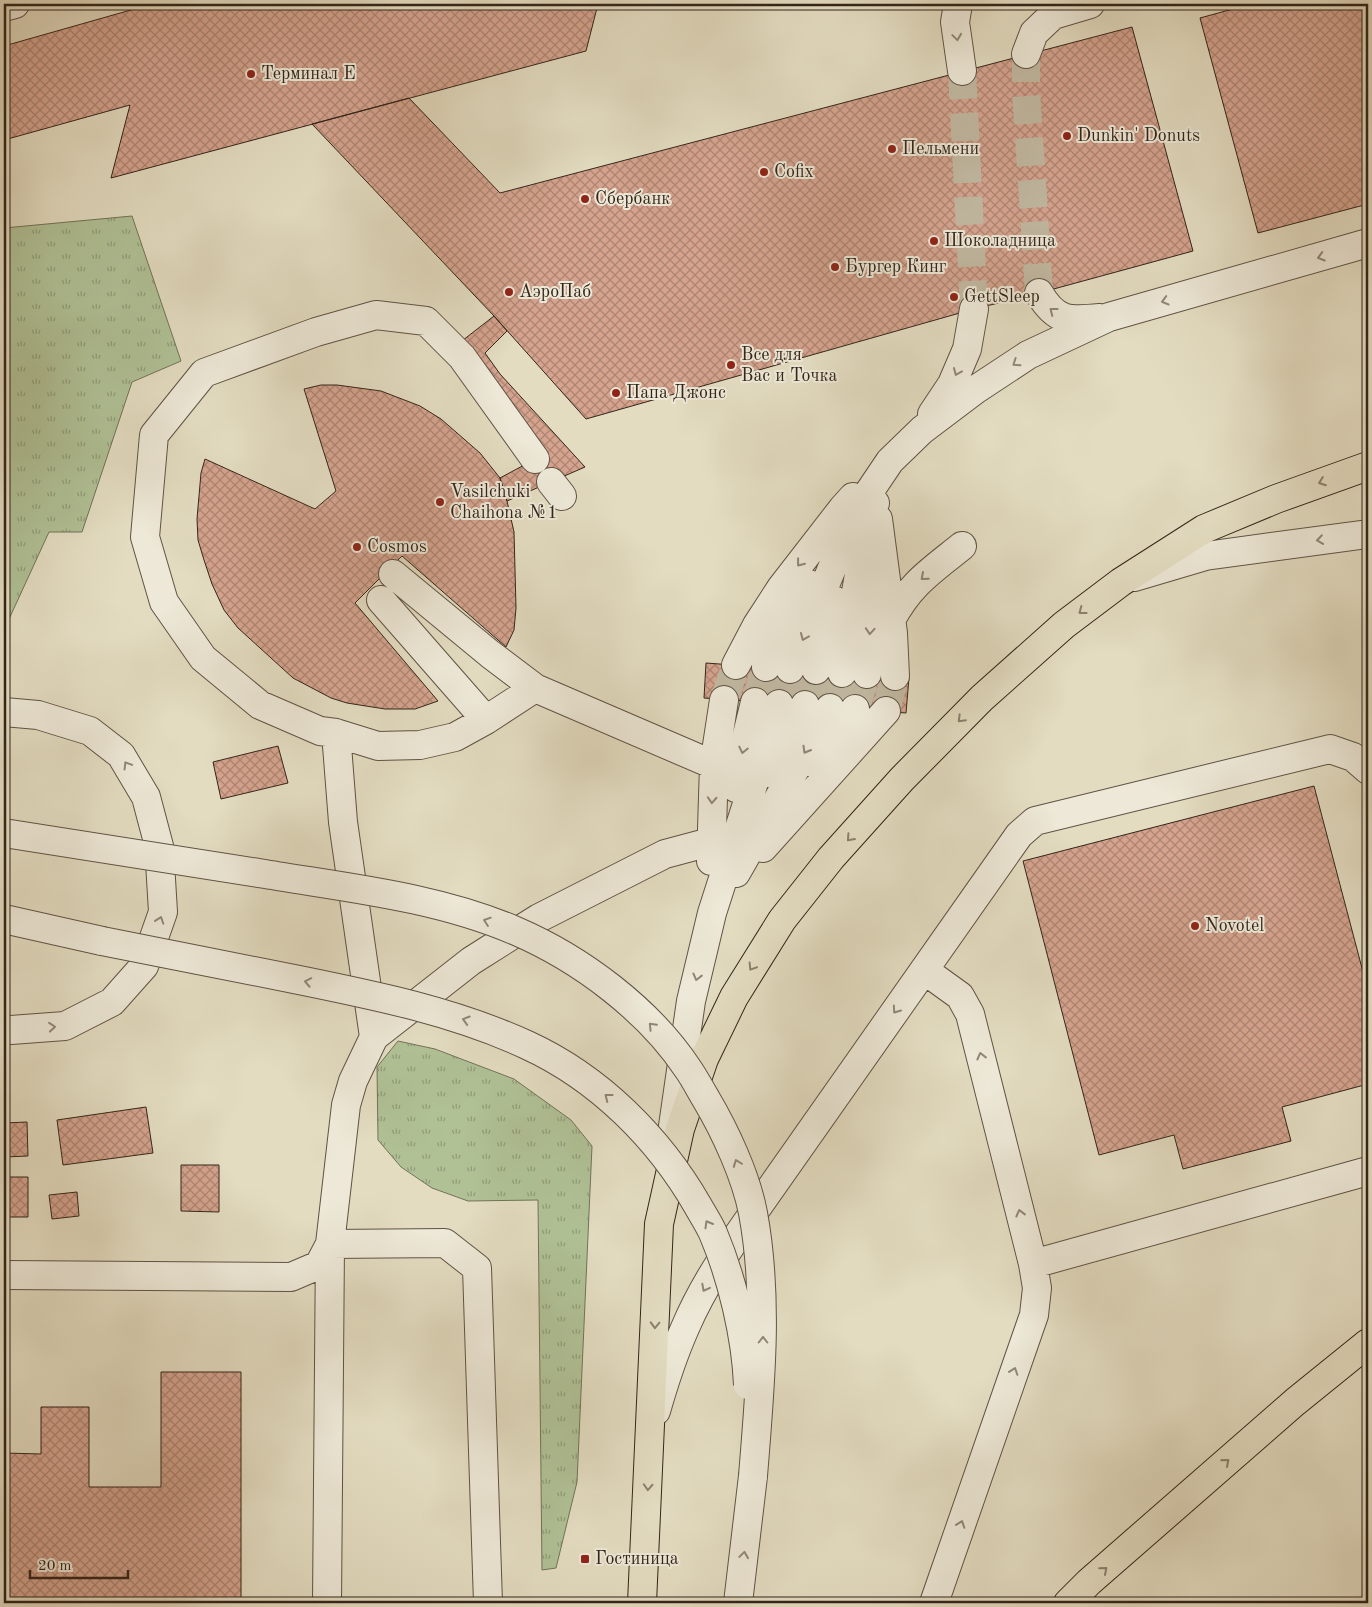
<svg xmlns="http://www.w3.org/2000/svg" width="1372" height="1607" font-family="'Old Standard TT',serif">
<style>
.grass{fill:url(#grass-tufts);stroke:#727358}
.building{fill:url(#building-cross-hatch);stroke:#33251a}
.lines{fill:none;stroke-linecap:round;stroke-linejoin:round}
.minor-tunnel{stroke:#c0b7a0;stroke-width:28;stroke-dasharray:28 14;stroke-linecap:butt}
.minor-casing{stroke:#5f5344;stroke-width:30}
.major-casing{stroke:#33251a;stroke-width:30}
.minor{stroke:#ede8d7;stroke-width:28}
.major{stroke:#e3dcc1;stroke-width:28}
.minor-bridge-casing{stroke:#5f5344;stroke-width:30;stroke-linecap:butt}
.minor-bridge{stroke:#ede8d7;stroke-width:28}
.oneway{stroke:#908678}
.oneway2{stroke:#8b806e}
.poi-dot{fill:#8f2418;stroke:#ede8d7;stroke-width:2}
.labels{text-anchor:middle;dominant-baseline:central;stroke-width:4;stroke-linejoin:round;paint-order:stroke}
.poi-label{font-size:18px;fill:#33251a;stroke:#ede8d7;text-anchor:start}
</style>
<defs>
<pattern id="grass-tufts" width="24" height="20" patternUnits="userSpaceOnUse" patternTransform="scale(1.25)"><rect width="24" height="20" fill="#b0c196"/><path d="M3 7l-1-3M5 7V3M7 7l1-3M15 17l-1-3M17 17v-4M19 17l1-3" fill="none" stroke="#909d7a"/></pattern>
<pattern id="building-cross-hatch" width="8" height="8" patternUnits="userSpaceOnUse" patternTransform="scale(1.25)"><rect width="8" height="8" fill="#d5a38e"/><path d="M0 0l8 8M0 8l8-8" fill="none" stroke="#ad8573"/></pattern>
</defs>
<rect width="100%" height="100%" fill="#e3dcc1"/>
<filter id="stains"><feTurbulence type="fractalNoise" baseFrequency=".004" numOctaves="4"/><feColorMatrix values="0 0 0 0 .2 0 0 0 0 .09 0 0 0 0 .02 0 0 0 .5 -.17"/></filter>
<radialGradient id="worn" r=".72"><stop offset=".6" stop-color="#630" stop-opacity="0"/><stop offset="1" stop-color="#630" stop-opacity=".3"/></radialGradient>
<!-- grass -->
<path class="grass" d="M 132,216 L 181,361 L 132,382 L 82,532 L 49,532 L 4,630 L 4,228 Z
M 398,1041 L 435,1049 L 514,1079 L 571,1120 L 592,1146 L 577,1482 L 556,1568 L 542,1570 L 538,1200 L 468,1201 L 432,1188 L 401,1167 L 378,1140 L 377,1067 Z"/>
<!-- building -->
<path class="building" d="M 152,4 L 598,4 L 586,51 L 111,178 L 130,105 L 4,140 L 4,46 Z
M 1251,4 L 1368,4 L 1368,204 L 1258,233 L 1200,18 Z
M 1132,27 L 1193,251 L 1039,293 L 974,309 L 586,419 L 494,316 L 312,124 L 409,98 L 500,193 Z
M 494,316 L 507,331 L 485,353 L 500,374 L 585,467 L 507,501 L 500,478 L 541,456 L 458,344 Z
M 321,385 L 337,385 L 381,391 L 420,406 L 441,419 L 480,453 L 500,478 L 507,501 L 514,532 L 516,608 L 514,630 L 506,647 L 402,556 L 355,603 L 438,701 L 415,709 L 385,709 L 347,703 L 331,698 L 293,678 L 238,628 L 224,610 L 212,584 L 204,560 L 198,540 L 197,519 L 201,473 L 205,459 L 315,509 L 336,491 L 304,389 Z
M 706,663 L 909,678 L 906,713 L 704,698 Z
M 278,746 L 288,783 L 221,799 L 213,762 Z
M 1314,786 L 1368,991 L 1368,1084 L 1282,1107 L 1291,1141 L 1183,1169 L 1174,1135 L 1099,1155 L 1023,861 Z
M 146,1107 L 153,1153 L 63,1165 L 57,1120 Z
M 27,1122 L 28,1156 L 4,1157 L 4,1123 Z
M 181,1165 L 219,1165 L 219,1212 L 181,1211 Z
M 4,1177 L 28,1177 L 28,1217 L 4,1217 Z
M 77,1192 L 79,1216 L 52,1219 L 49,1195 Z
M 161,1372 L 241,1372 L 241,1603 L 4,1603 L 4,1453 L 41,1454 L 41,1407 L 89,1407 L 89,1487 L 161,1487 Z"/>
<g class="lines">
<!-- minor-tunnel -->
<path class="minor-tunnel" d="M 1026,54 L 1026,90 L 1039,293
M 962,71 L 974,309
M 724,700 L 736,665
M 755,702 L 766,667
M 779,704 L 790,669
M 805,705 L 816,670
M 830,708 L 842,673
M 855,709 L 867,674
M 886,711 L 895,676"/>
<!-- minor casing -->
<g class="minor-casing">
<path id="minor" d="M 958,4 L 955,22 L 962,71
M 4,7 L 15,4
M 1026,54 L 1034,33 L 1053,15 L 1090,4
M 1039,293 C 1056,322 1069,321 1100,318
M 932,414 L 952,384 L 967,349 L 974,309
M 535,459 L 462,357 L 426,321 L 376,315 L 316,332 L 204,373 L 154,435 L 145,537 L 164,602 L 203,658 L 260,705 L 320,731 L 336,733 L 378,746 L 420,745 L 455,737 L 486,720 L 535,688
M 551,482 L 562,496
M 878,519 L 893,633 L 895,676
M 393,574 L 490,654 L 535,688 L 714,765
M 1134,577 L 1205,556 L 1368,534
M 381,600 L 486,720
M 891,620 C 910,584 931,571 962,546
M 736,665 L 757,625 L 781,588 L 843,508 L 853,497
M 766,667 L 809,584
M 790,669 L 855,513 L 890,461 L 922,430 L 975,390 L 1028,355 L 1109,317 L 1368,243
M 816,670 L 834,600
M 842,673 L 869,517 L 875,503
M 867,674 L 874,579
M 4,712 L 38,715 L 90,731 L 121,755 L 146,797 L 159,846 L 163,912 L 144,966 L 112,1002 L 65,1026 L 11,1030 L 4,1029
M 336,733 L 343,822 L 374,1037 L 471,961 L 539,918 L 665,854 L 710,842
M 819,767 L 855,709
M 770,773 L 805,705
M 736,788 L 743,751 L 755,702
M 763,848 L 886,711
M 711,861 L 714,765 L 724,700
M 736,873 L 830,708
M 4,919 L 102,941
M 924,970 L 960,996 L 970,1014 L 1033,1264 L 1037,1288 L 1034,1315 L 934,1603
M 672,1133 L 691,1001 L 712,913 L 779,704
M 1033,1264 L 1368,1171
M 4,1275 L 291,1277 L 319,1265 L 330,1244 L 346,1105 L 353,1081 L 374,1037
M 656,1411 C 664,1383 673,1355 685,1328 C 701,1290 724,1255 747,1222 L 1019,835 L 1035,821 L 1330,749 L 1353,757 L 1368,770
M 327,1603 L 330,1244 L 445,1243 L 477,1268 L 488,1603
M 738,1603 L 753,1476"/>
</g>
<!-- major casing -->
<g class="major-casing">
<path id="major" d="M 642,1603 L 659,1224 L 680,1129 L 704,1059 L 734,997 L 782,920 L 831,858 L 902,779 L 982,698 L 1064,625 L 1121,582 L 1204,529 L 1276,499 L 1368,466
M 1068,1603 L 1089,1582 L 1295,1402 L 1368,1343"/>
</g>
<!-- minor -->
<use href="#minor" class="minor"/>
<!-- major -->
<use href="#major" class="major"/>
<!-- minor-bridge casing -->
<g class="minor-bridge-casing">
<path id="minor-bridge" d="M 4,833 C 91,847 178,861 265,874 C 349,888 437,897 516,931 C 581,959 649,1010 688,1069 C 695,1079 700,1089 706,1099 C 725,1131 746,1176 753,1213 C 769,1300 760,1388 753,1476
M 102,941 C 166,954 230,966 294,979 C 373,995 453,1011 527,1045 C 599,1078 659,1138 698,1206 C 703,1215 709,1224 713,1233 C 732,1278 746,1336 748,1385"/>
</g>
<!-- minor-bridge -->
<use href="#minor-bridge" class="minor-bridge"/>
</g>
<!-- one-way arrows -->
<defs><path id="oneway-chevron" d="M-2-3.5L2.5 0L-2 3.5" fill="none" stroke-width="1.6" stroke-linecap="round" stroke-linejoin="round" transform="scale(1.25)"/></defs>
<g class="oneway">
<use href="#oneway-chevron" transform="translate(957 37) rotate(82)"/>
<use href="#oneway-chevron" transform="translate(1321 257) rotate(164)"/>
<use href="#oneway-chevron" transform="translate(1165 301) rotate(164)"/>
<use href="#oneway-chevron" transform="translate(1053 311) rotate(-142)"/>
<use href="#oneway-chevron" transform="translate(1016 363) rotate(146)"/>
<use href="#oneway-chevron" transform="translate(957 372) rotate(113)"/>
<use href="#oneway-chevron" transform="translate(1320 540) rotate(172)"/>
<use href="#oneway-chevron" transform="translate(800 563) rotate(128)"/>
<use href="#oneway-chevron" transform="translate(924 577) rotate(139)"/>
<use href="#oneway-chevron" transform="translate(870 631) rotate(94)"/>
<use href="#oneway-chevron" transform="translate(804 637) rotate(113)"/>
<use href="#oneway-chevron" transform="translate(743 750) rotate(102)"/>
<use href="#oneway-chevron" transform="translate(806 750) rotate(120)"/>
<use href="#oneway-chevron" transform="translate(127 765) rotate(-121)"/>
<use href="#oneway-chevron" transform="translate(712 800) rotate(93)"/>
<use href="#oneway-chevron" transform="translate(160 920) rotate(-71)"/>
<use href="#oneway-chevron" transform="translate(487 921) rotate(-161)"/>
<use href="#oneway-chevron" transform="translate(697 977) rotate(104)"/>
<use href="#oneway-chevron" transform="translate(308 982) rotate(-169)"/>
<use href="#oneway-chevron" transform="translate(896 1010) rotate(125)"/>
<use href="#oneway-chevron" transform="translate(466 1020) rotate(-163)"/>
<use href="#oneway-chevron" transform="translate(652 1026) rotate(-134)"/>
<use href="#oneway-chevron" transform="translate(52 1027) rotate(-5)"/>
<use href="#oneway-chevron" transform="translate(981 1056) rotate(-104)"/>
<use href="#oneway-chevron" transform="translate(608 1097) rotate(-142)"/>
<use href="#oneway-chevron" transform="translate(737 1163) rotate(-111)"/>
<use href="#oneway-chevron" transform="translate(1020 1213) rotate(-104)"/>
<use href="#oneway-chevron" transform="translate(708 1224) rotate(-120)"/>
<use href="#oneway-chevron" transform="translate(705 1288) rotate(118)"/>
<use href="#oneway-chevron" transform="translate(763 1340) rotate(-90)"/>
<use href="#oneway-chevron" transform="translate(1014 1371) rotate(-71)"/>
<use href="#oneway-chevron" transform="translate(961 1524) rotate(-71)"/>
<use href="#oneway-chevron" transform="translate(744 1555) rotate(-82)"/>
</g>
<g class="oneway2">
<use href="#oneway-chevron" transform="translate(1322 482) rotate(160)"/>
<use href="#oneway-chevron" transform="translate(1082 611) rotate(143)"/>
<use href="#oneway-chevron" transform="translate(961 719) rotate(135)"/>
<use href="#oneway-chevron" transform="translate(850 838) rotate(132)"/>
<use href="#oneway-chevron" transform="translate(752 967) rotate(122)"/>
<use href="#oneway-chevron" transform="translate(655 1325) rotate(92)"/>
<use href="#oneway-chevron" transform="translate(1226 1462) rotate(-41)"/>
<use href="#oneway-chevron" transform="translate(648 1487) rotate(93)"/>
<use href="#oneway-chevron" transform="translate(1104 1570) rotate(-41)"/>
</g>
<!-- markers -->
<g class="poi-dot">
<circle cx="251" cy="74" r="5"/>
<circle cx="1067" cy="136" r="5"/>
<circle cx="892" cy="149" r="5"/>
<circle cx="764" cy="172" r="5"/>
<circle cx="585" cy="199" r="5"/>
<circle cx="934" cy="241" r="5"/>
<circle cx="835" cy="267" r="5"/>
<circle cx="509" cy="292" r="5"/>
<circle cx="954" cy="297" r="5"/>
<circle cx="731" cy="365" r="5"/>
<circle cx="616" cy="393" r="5"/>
<circle cx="440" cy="502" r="5"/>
<circle cx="357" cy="547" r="5"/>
<circle cx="1195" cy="926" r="5"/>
<rect x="580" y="1554" width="10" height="10" rx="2.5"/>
</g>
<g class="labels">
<!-- poi labels -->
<g class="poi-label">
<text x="261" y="74">Терминал E</text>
<text x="1077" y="136">Dunkin' Donuts</text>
<text x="902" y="149">Пельмени</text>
<text x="774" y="172">Cofix</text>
<text x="595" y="199">Сбербанк</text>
<text x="944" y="241">Шоколадница</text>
<text x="845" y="267">Бургер Кинг</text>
<text x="519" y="292">АэроПаб</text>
<text x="964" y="297">GettSleep</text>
<text x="741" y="355">Все для<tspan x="741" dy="21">Вас и Точка</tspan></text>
<text x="626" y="393">Папа Джонс</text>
<text x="450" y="492">Vasilchuki<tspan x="450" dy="21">Chaihona №1</tspan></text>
<text x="367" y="547">Cosmos</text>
<text x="1205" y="926">Novotel</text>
<text x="595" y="1559">Гостиница</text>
</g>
</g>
<!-- margin -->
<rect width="1372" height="1607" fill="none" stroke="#e3dcc1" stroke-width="20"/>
<rect x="5" y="5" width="1362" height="1597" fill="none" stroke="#33251a" stroke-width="2.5"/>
<rect x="10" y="10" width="1352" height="1587" fill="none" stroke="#33251a"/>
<!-- scale -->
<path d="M30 1570v8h98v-8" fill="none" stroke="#33251a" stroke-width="2.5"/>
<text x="38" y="1570" font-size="15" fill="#33251a" stroke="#ede8d7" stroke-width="4" paint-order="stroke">20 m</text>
<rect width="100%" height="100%" filter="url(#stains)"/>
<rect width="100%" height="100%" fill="url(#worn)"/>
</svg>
